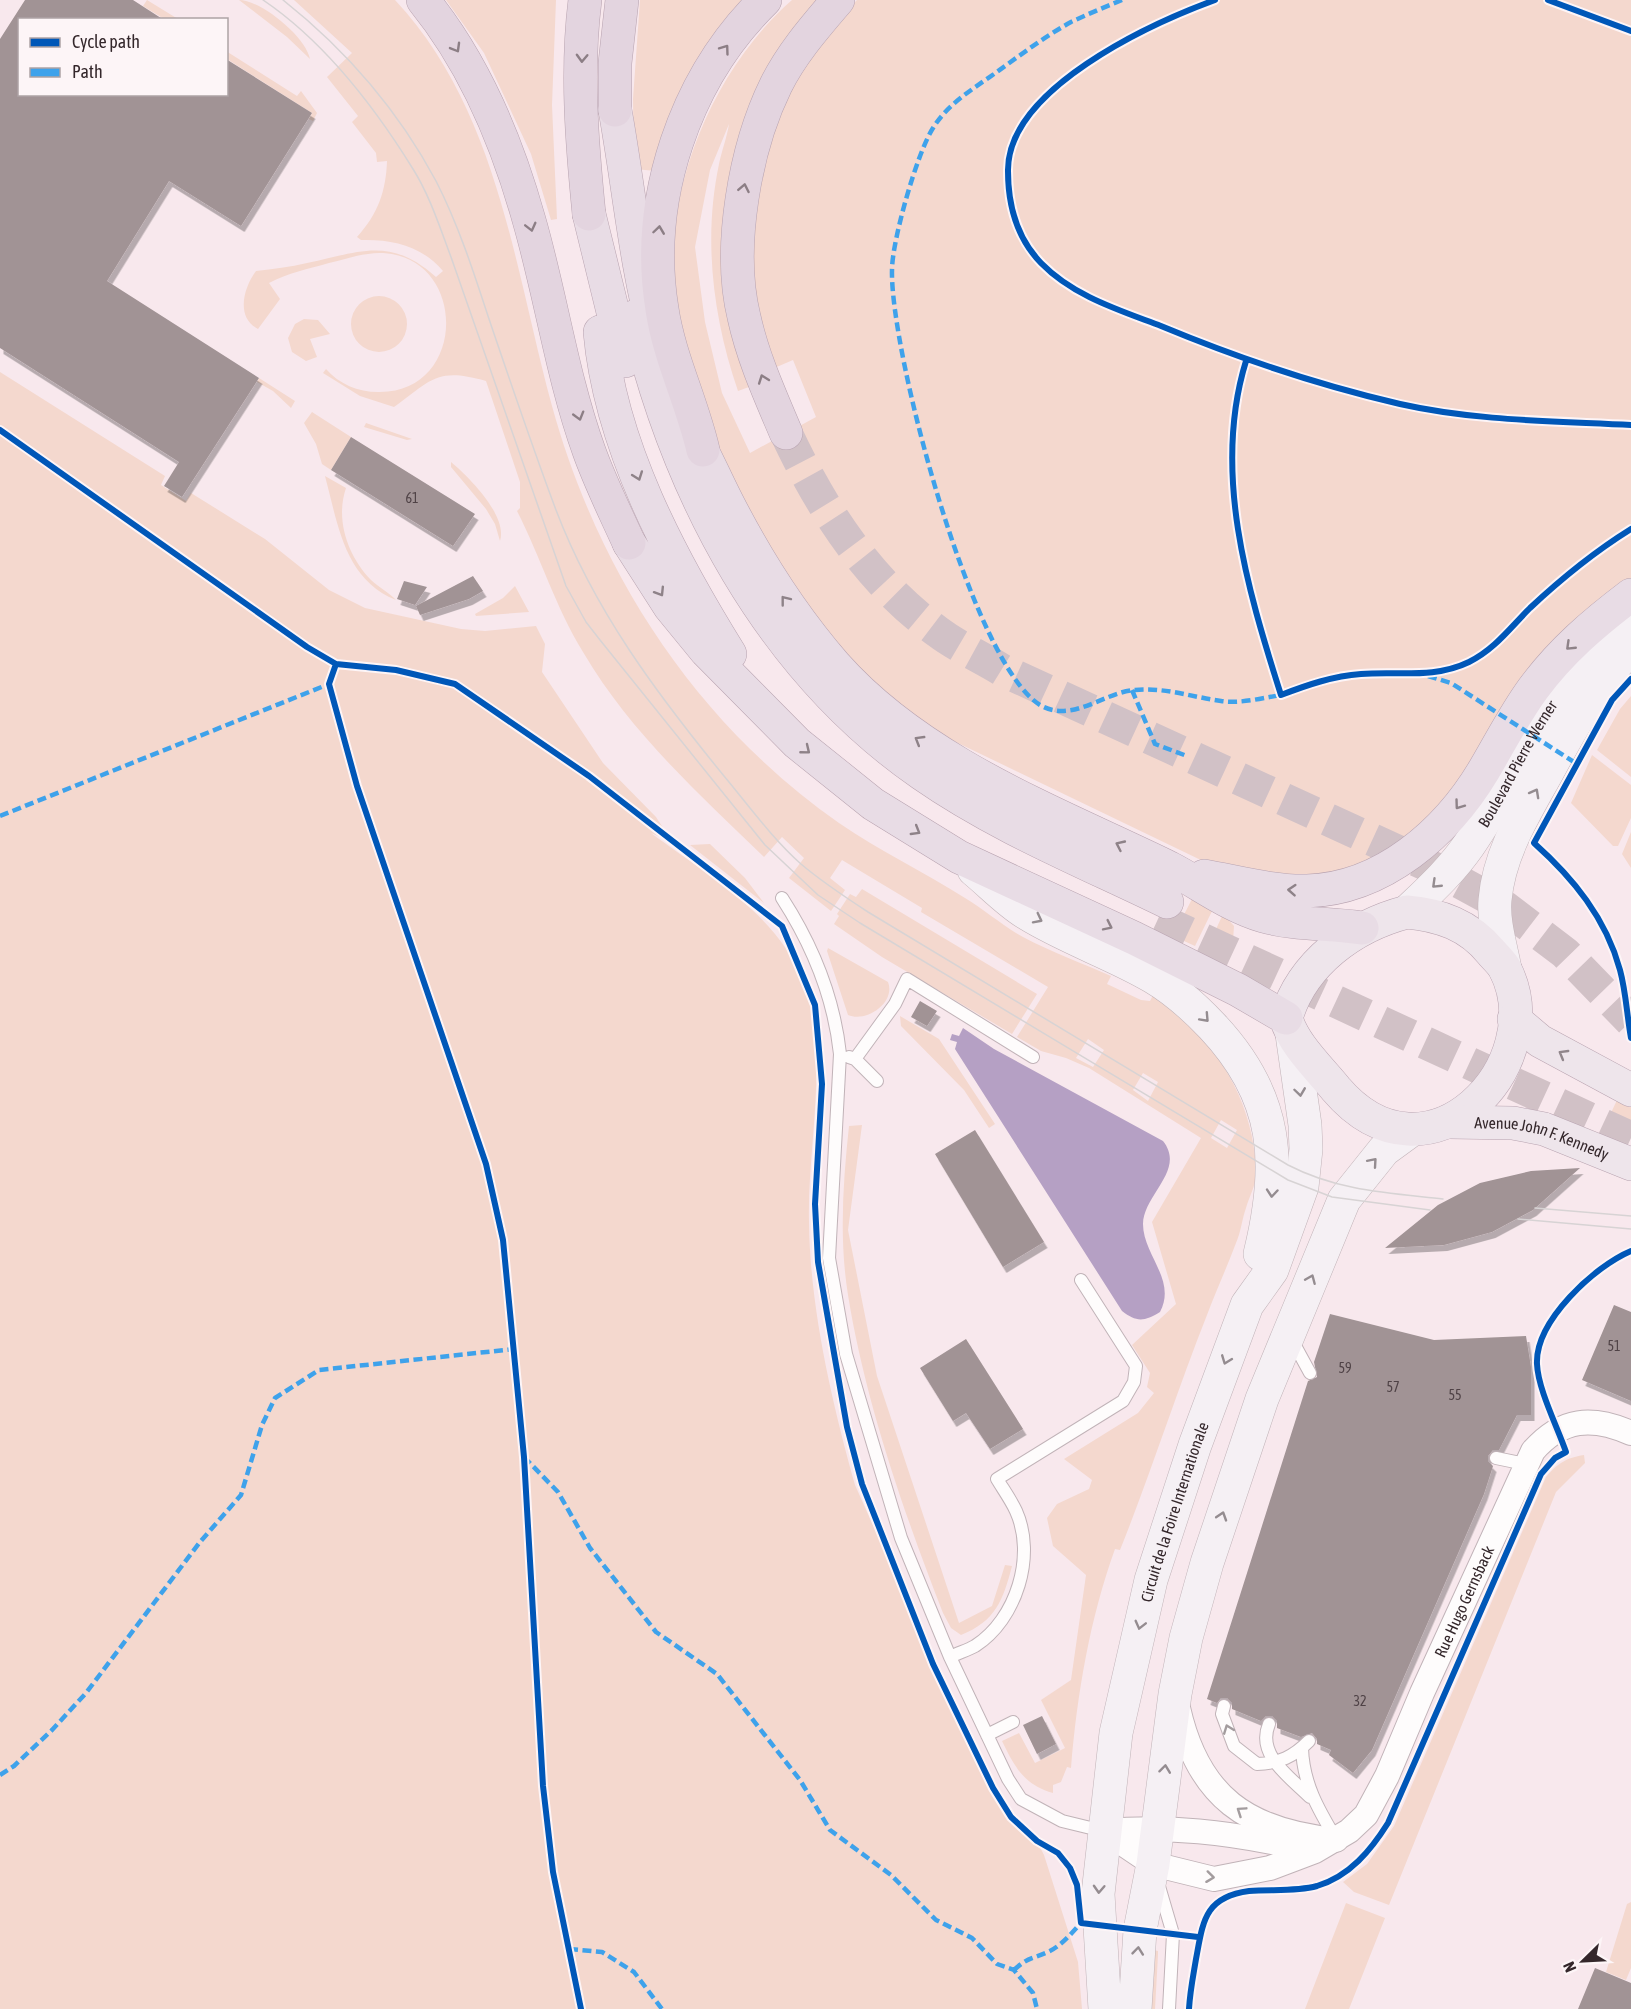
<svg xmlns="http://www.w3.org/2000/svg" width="1631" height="2009" font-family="'Asap Condensed',sans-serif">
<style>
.green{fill:#f4d8ce;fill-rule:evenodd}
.water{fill:#b5a0c4}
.building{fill:#a19395;filter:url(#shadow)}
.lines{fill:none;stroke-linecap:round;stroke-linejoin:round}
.trunk-tunnel{stroke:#d1c1c6;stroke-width:33;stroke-dasharray:33 16;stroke-linecap:butt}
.service-casing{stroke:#c1b3b8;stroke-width:14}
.minor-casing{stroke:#c1b3b8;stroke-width:26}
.secondary-casing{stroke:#c1b3b8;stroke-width:34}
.primary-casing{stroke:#b8a3b0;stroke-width:34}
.trunk-casing{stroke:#b8a3b0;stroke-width:34}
.motorway-casing{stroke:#b8a3b0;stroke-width:34}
.service{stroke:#fefcfc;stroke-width:12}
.minor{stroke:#fefcfc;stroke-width:24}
.secondary{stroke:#f5f0f4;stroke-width:33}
.primary{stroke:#eee5eb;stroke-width:33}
.trunk{stroke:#e8dce5;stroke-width:33}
.motorway{stroke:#e3d4df;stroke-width:33}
.tram{stroke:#d7d3d4;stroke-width:1.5}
.quiet{stroke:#3ea2eb;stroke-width:4.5;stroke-dasharray:9 4.5;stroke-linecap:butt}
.cycleway-casing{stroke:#fdf5f7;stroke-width:10}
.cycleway{stroke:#0057b8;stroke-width:6}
.oneway{stroke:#8c7e85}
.oneway2{stroke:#8e8288}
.oneway3{stroke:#948c90}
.oneway4{stroke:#91868b}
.oneway5{stroke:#a39c9e}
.labels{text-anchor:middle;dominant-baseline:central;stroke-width:6;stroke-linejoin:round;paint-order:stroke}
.number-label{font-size:14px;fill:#4f4246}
.street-label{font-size:16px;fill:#34272b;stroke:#fdf5f7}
</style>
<defs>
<filter id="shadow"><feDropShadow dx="3.5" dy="6" stdDeviation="0" flood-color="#0004"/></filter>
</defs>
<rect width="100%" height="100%" fill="#f8e8ed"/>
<!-- green -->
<path class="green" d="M 147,0 L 178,19 L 164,19 L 143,6 Z
M 239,0 C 261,0 306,37 310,59 L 287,37 Z
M 294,0 L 395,0 C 498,110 514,267 552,406 C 598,573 696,723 839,823 C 880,851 924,872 965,898 C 985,910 1003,926 1023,937 C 1051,952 1082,963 1111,976 L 1107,984 L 1141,1000 L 1150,1001 L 1153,995 C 1212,1034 1253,1097 1256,1169 C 1257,1184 1250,1194 1246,1208 C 1242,1219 1241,1232 1236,1243 C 1227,1267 1216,1291 1207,1315 C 1176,1393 1151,1473 1120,1550 L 1115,1549 C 1090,1618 1077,1694 1071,1768 L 1067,1767 L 1061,1782 L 1053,1785 L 1053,1793 C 1024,1785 1014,1766 1002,1741 L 1019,1733 L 1035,1763 L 1065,1748 L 1041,1700 L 1071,1680 L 1086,1575 L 1053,1546 L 1047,1518 L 1057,1504 L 1089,1489 L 1092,1480 L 1064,1459 L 1138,1413 L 1154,1393 L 1147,1387 L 1150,1373 L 1132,1345 L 1176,1304 L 1152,1222 L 1201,1138 L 1089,1068 L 1066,1058 L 1041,1051 L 1017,1037 L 1048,987 L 921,912 L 922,908 L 842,860 L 830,878 L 845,890 L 831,911 L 789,878 L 804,858 L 782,837 L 764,857 C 698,793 630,732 583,652 C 555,606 541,558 517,511 L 520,508 L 520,482 L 486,381 C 436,367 432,380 394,407 L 360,396 L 323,373 L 326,369 C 339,384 358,392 378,392 C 467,394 469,258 383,253 C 365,252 347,259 329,263 C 308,269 288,273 269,283 L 280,299 L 258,329 C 235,317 244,287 256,271 C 273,269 290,267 307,263 C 360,252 390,236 436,277 L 443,271 C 422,246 392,239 361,240 L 357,237 C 378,214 386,191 387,161 L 377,162 L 376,153 L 352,122 L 358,116 L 327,77 L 352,53 ZM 1088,1039 L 1104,1050 L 1093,1067 L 1076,1058 ZM 1143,1073 L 1158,1082 L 1148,1101 L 1133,1090 ZM 1221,1120 L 1237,1130 L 1227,1148 L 1211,1138 Z
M 446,0 L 556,0 L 552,105 L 557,219 L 551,220 L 531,154 L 484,53 Z
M 640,0 L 753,0 L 656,171 L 634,169 L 633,99 Z
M 792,0 L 820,0 L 753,109 L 749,387 L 738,391 C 713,318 703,240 719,164 C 722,150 727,137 729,124 L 710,170 L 695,247 L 705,322 L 722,393 L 750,453 L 816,417 L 793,360 L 772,369 C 766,347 759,324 756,302 C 741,190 778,79 857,0 L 1631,0 L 1631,585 L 1477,767 L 1411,839 L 1349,870 L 1300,878 L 1207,863 L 933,731 C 873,694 810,620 773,560 C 758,535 748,508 735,482 C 725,461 711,439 704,417 C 697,396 693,375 688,355 C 683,337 675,317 673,298 C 663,191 712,70 792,0 Z
M 226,51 L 297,96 L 301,91 L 317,113 L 313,121 L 309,119 L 312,113 L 227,59 Z
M351 324a28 28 0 1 1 56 0a28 28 0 1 1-56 0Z
M 304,319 L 318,320 L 330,334 L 310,339 L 317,357 L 306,361 L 292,352 L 288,338 L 295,324 Z
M 0,372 L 165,476 L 161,485 L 186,501 L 191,493 L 265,539 L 329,590 L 365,608 L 461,629 L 485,631 L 536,626 L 545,644 L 542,672 L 603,763 L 656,817 L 673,843 L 651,833 C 707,875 778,914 804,983 C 830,1051 807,1149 809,1222 C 810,1309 832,1402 855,1485 L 996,1801 L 1037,1841 L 1044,1855 L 1078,1962 L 1082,2009 L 0,2009 Z
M 259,378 L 295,401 L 291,408 L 273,391 L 257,382 Z
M 312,412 L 351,437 L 331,470 L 322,464 L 316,444 L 304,423 Z
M 366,423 L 412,439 L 407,440 L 364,427 Z
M 451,462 C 469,477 508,516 500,541 L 495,524 L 486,509 L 451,467 Z
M 325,476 L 346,488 C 335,520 348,556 371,580 C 378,587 390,593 396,600 C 344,579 338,524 325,476 Z
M 515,586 L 529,612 L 476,616 L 475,614 L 503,598 Z
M 1631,696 L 1631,777 L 1597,750 L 1620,709 Z
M 1592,755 L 1631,785 L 1631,818 L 1618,846 L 1613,846 L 1571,803 Z
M 1631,832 L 1631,868 L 1622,854 Z
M 710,844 L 745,878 L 764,903 L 690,845 Z
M 862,889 L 1037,994 L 1012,1034 L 882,957 L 834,924 L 839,916 L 837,914 L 850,894 L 856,897 Z
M 1192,899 L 1213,909 L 1195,946 L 1173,936 Z
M 1223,914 L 1234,926 L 1233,941 L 1222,952 L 1206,951 Z
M 828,948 L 888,982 C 896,1002 867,1023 848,1015 L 827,951 Z
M 900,1016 L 939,1039 L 995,1124 L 989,1128 L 964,1090 L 901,1026 Z
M 1618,1098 L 1631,1105 L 1631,1131 L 1624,1146 L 1600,1136 Z
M 862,1125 L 848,1230 L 877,1376 L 959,1623 L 992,1606 L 1005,1565 L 1012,1566 C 1003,1600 996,1621 961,1635 L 951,1628 L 943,1613 C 904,1513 865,1401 848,1295 C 839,1239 843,1182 849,1126 Z
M 1584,1455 L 1585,1463 L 1556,1492 L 1389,1905 L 1354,1892 L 1343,1882 L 1367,1864 L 1394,1826 L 1546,1477 C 1558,1463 1566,1458 1584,1455 Z
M 1631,1902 L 1631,1968 L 1626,1980 L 1606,1972 L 1627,1904 Z
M 1346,1903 L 1385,1918 L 1349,2009 L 1305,2009 Z
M 1154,1950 L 1158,1951 L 1158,1955 L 1155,2009 L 1149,2009 Z"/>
<!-- water -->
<path class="water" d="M 963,1028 L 994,1049 L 1163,1141 C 1186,1170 1144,1194 1143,1224 C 1143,1255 1177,1280 1160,1312 C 1144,1322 1136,1322 1122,1311 L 955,1049 L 957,1042 L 950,1040 L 952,1034 L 959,1036 Z"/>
<!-- building -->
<path class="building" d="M 25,0 L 133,0 L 164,20 L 20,20 L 20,94 L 226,94 L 226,59 L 312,113 L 241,226 L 169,181 L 107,281 L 259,378 L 182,497 L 164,486 L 179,462 L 0,348 L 0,39 Z
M 351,437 L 475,514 L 453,546 L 331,470 Z
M 473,576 L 483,591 L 469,599 L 420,615 L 416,606 Z
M 404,581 L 427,587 L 415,605 L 397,599 Z
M 920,1001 L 937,1011 L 927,1026 L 911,1017 Z
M 975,1130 L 1044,1242 L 1003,1267 L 935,1154 Z
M 1580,1168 L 1533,1210 L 1492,1232 L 1444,1245 L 1385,1248 L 1438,1205 L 1480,1183 L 1531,1171 Z
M 1614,1305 L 1631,1312 L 1631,1401 L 1582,1380 Z
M 1330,1314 L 1434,1340 L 1526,1336 L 1531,1367 L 1531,1415 L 1517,1415 L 1499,1450 L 1493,1450 L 1488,1456 L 1488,1461 L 1493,1466 L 1484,1494 L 1372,1750 L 1353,1773 L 1329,1755 L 1331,1750 L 1317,1744 L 1317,1739 L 1312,1733 L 1301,1737 L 1277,1728 L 1277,1721 L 1272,1716 L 1266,1716 L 1261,1721 L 1232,1709 L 1232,1703 L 1227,1698 L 1221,1698 L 1217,1703 L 1207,1699 L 1308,1381 L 1317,1377 L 1314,1362 Z
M 966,1339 L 1023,1429 L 990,1449 L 966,1413 L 953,1421 L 920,1368 Z
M 1042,1716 L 1056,1744 L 1037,1754 L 1023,1725 Z
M 1595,1968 L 1631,1983 L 1631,2009 L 1578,2009 Z"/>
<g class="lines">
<!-- trunk-tunnel -->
<path class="trunk-tunnel" d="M 786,433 C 822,510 869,582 938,632 C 958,647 981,657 1002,670 L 1436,869 L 1502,905 L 1565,953 L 1631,1021
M 1158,919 L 1631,1138"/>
<!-- service casing -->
<g class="service-casing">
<path id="service" d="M 782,898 C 813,946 834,998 840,1054 L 829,1258 L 846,1354 L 901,1538 L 950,1657 L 1008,1779 L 1021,1799 L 1062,1821 L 1103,1831
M 849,1057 L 855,1059 L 877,1081
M 855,1059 L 895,1004 L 907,979 L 1033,1057
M 1292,1340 L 1310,1373
M 1496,1458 L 1525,1464
M 950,1657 C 958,1653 968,1650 975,1646 C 1017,1619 1036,1555 1016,1511 C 1011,1500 1003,1489 997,1479 L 1123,1401 L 1134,1382 L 1136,1366 L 1081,1280
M 1224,1706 L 1222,1714 L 1234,1746 L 1257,1764 C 1280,1763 1293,1757 1309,1741
M 1269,1724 C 1256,1755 1290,1777 1310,1797
M 987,1735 L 1013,1722
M 1302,1748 C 1303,1783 1318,1809 1336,1839
M 1158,1883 L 1173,1934 L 1169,2009"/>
</g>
<!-- minor casing -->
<g class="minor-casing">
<g id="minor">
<path d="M 1178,1708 C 1198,1797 1247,1831 1336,1840"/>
<path id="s1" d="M 1104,1831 L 1153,1864 L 1214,1879 L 1270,1868 L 1315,1851 L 1349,1831 L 1366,1815 L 1387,1776 L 1422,1693 L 1533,1451 C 1562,1418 1592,1416 1631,1433"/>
<path d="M 1104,1831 C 1173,1826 1225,1832 1292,1846"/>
</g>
</g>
<!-- secondary casing -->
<g class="secondary-casing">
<g id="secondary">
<path d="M 974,870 C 991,884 1008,902 1026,913 C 1066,938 1112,953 1153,977 C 1175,990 1194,1007 1212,1026 C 1279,1097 1282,1164 1260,1254"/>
<path id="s2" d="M 1407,912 C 1429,891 1451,871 1469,845 C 1501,800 1521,748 1553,702 C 1575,670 1601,644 1631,619"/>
<path d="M 1505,969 C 1501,947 1493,922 1495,900 C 1499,852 1526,811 1549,769 C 1572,727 1596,683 1631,648"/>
<path id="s3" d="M 1105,2009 L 1098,1894 L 1116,1733 L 1151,1580 L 1195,1445 L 1247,1305 L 1272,1270 L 1302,1187 L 1306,1149 L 1305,1125 L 1292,1034"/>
<path d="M 1135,2009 L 1140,1930 L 1153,1864 L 1175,1694 L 1186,1638 L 1207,1563 L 1262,1399 L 1344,1200 L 1384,1150 L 1410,1131"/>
</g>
</g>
<!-- primary casing -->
<g class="primary-casing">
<g id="primary">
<path d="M 1407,912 C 1440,915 1469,925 1491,952 C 1495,957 1502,963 1505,969 C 1553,1063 1428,1197 1336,1089 C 1319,1068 1293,1044 1286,1018 C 1302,963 1353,926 1407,912 Z"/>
<path d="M 1514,1019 L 1540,1041 L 1631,1090"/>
<path id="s4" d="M 1450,1122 L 1513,1123 L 1544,1129 L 1631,1164"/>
</g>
</g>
<!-- trunk casing -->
<g class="trunk-casing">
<path id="trunk" d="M 615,110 C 629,187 635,263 656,339
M 589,214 L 625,361
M 636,316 C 678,494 769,668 922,774 C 998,827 1085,862 1167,902
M 600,332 C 610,445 671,559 730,654
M 689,426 C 706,455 718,486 734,515 C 762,568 796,620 835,665 C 922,763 1055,812 1170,868 C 1201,884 1229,906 1263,916 C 1295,925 1329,923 1362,928
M 629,543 L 670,607 L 706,651 L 797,743 L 873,804 L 959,857 L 1134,938 L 1238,990 L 1286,1018
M 1204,876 C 1238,882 1273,892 1307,891 C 1383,889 1447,832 1484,770 C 1500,743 1514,715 1533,689 C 1561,651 1594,623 1631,595"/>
</g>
<!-- motorway casing -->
<g class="motorway-casing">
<path id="motorway" d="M 423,0 C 475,64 507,141 529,220 C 551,296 562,376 589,451 C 600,482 615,512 629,543
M 585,0 C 576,71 582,144 589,214
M 615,110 L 615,63 L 622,0
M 786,433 C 770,395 753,358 744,317 C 727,248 745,148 776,85 C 792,53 815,27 838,0
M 703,450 C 692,402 669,357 662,309 C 644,199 685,78 765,0"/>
</g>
<!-- service -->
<use href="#service" class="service"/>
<!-- minor -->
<use href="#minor" class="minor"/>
<!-- secondary -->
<use href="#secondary" class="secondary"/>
<!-- primary -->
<use href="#primary" class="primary"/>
<!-- trunk -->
<use href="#trunk" class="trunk"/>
<!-- motorway -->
<use href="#motorway" class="motorway"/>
<!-- tram -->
<path class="tram" d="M 263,0 C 325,42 374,106 413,169 C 430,196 440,228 451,257 L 566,586 L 586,622 L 600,640 L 765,845 L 818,895 L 860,923 L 1288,1180 L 1332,1197 L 1430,1210
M 283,0 C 346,50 398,110 436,181 C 458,224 473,270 488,316 C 510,381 532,446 556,510 C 594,610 657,694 724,776 C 749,806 772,838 801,864 C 822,882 845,897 868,912 L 1288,1165 C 1338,1191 1389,1193 1443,1199
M 1535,1208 L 1631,1216
M 1518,1219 L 1631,1229"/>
<!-- quiet -->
<path class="quiet" d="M 1122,0 C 1105,7 1088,14 1071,22 C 1044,37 1019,56 994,74 C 971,90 947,105 933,128 C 917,153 892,241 892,270 C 890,351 972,663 1040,705 C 1072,724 1104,692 1135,690 C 1164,687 1192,697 1221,701 C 1240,704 1262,698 1281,695
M 1428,676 L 1451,683 L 1577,764
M 1132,690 L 1155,744 L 1187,756
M 0,816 L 329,684 L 331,689
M 524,1457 L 558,1492 L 590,1548 L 656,1632 L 717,1674 L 800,1780 L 830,1830 L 891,1875 L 936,1920 L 972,1938 L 997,1964 L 1014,1970 L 1033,1993 L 1037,2009
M 0,1775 L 14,1766 L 52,1730 L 86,1693 L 200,1542 L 241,1495 L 262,1425 L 275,1398 L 319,1370 L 514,1349
M 569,1949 L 602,1952 L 634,1972 L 662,2009
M 1014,1970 C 1028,1957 1032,1959 1048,1952 C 1061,1946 1071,1934 1081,1923 L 1081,1919"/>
<!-- cycleway casing -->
<g class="cycleway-casing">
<path id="cycleway" d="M 1215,0 C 1150,24 1007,89 1008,171 C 1008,204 1017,238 1041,263 C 1073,296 1119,310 1161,326 C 1238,358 1318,385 1400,404 C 1475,421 1555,421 1631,425
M 1548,0 L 1631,31
M 1246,361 C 1212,471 1247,588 1281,695 C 1307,685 1333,676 1361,674 C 1398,671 1434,679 1469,662 C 1495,649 1510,628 1530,608 C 1562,578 1594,552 1631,529
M 0,430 L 307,647 L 336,664 L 396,670 L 455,684 L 589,776 L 782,926 L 815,1005 L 822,1084 L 815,1204 L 818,1262 L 847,1427 L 862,1484 L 933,1664 L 993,1788 L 1011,1817 L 1037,1841 L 1058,1853 L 1070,1868 L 1077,1885 L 1081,1923 L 1198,1937
M 336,664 L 329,684 L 357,786 L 486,1164 L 503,1240 L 524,1457 L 543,1786 L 553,1872 L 581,2009
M 1631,679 L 1612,700 L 1534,843 C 1573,878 1606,918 1620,970 C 1626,992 1627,1016 1631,1038
M 1189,2009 C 1190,1991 1193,1977 1196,1959 C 1203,1922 1204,1897 1249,1891 C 1272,1889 1295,1892 1317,1886 C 1350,1876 1371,1850 1388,1823 L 1541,1474 L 1555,1458 L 1566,1452 C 1557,1426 1538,1389 1537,1364 C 1535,1321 1595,1266 1631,1251"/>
</g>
<!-- cycleway -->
<use href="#cycleway" class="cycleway"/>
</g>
<!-- one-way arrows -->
<defs><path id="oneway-chevron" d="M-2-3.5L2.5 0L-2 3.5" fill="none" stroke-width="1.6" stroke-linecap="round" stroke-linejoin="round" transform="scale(1.5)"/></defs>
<g class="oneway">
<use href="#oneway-chevron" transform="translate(456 48) rotate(60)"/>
<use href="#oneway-chevron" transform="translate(725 49) rotate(-54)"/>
<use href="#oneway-chevron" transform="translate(582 58) rotate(92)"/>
<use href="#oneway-chevron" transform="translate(744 188) rotate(-79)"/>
<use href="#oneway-chevron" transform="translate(531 227) rotate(76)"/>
<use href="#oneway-chevron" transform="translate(659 230) rotate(-82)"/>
<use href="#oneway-chevron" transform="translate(763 379) rotate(-110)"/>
<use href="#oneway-chevron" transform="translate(579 416) rotate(74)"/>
</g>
<g class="oneway2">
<use href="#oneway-chevron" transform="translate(638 476) rotate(70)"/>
<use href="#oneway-chevron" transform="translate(660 592) rotate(58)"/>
<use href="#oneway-chevron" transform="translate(785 600) rotate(-128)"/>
<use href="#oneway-chevron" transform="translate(1570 646) rotate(136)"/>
<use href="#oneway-chevron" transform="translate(919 740) rotate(-149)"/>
<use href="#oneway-chevron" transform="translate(806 750) rotate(39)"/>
<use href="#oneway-chevron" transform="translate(1459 805) rotate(126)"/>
<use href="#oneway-chevron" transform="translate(916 831) rotate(31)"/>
<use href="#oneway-chevron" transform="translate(1120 845) rotate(-155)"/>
<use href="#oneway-chevron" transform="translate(1292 890) rotate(-176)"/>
<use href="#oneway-chevron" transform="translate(1108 926) rotate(26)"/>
</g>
<g class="oneway3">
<use href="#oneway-chevron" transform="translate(1535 793) rotate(-61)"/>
<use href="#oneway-chevron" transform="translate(1436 884) rotate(136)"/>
<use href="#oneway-chevron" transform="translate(1038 919) rotate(27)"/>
<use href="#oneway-chevron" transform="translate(1205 1018) rotate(47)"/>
<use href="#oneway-chevron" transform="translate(1300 1092) rotate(82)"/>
<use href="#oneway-chevron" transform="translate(1373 1162) rotate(-49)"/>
<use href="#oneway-chevron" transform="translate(1272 1193) rotate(95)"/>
<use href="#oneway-chevron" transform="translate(1311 1279) rotate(-67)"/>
<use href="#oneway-chevron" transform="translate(1226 1360) rotate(111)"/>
<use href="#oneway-chevron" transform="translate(1222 1516) rotate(-72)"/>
<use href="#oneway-chevron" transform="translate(1140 1625) rotate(104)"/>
<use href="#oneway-chevron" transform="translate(1165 1769) rotate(-83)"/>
<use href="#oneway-chevron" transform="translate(1099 1889) rotate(93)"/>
<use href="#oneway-chevron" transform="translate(1138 1951) rotate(-84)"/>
</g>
<use class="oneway4" href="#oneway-chevron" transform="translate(1563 1054) rotate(-150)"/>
<g class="oneway5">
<use href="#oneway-chevron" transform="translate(1228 1729) rotate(-111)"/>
<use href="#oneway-chevron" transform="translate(1241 1811) rotate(-146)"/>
<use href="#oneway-chevron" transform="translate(1210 1877) rotate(7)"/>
</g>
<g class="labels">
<!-- number labels -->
<g class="number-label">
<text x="412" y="498">61</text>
<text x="1614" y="1346">51</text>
<text x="1345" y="1368">59</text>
<text x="1393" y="1387">57</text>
<text x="1455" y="1395">55</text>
<text x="1360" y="1701">32</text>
</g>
<!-- street labels -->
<g class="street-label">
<text stroke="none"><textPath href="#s2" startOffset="186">Boulevard Pierre Werner</textPath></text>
<text stroke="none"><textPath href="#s4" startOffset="94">Avenue John F. Kennedy</textPath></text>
<text stroke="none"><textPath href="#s3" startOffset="506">Circuit de la Foire Internationale</textPath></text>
<text stroke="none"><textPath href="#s1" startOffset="525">Rue Hugo Gernsback</textPath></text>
</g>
</g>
<!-- legend -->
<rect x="18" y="18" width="210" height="78" fill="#fdf5f7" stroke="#ada3a5" stroke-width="1.5"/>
<rect x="30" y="38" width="30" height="9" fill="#0057b8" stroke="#ada3a5" stroke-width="1.5"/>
<text x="72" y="48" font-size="18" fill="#34272b">Cycle path</text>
<rect x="30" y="68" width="30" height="9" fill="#3ea2eb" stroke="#ada3a5" stroke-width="1.5"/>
<text x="72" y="78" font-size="18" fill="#34272b">Path</text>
<!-- north arrow -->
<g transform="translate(1583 1961) rotate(246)" stroke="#fdf5f7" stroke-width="4.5" paint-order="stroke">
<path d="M0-4.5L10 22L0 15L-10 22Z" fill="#34272b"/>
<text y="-9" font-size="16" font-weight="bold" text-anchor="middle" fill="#34272b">N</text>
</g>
</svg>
